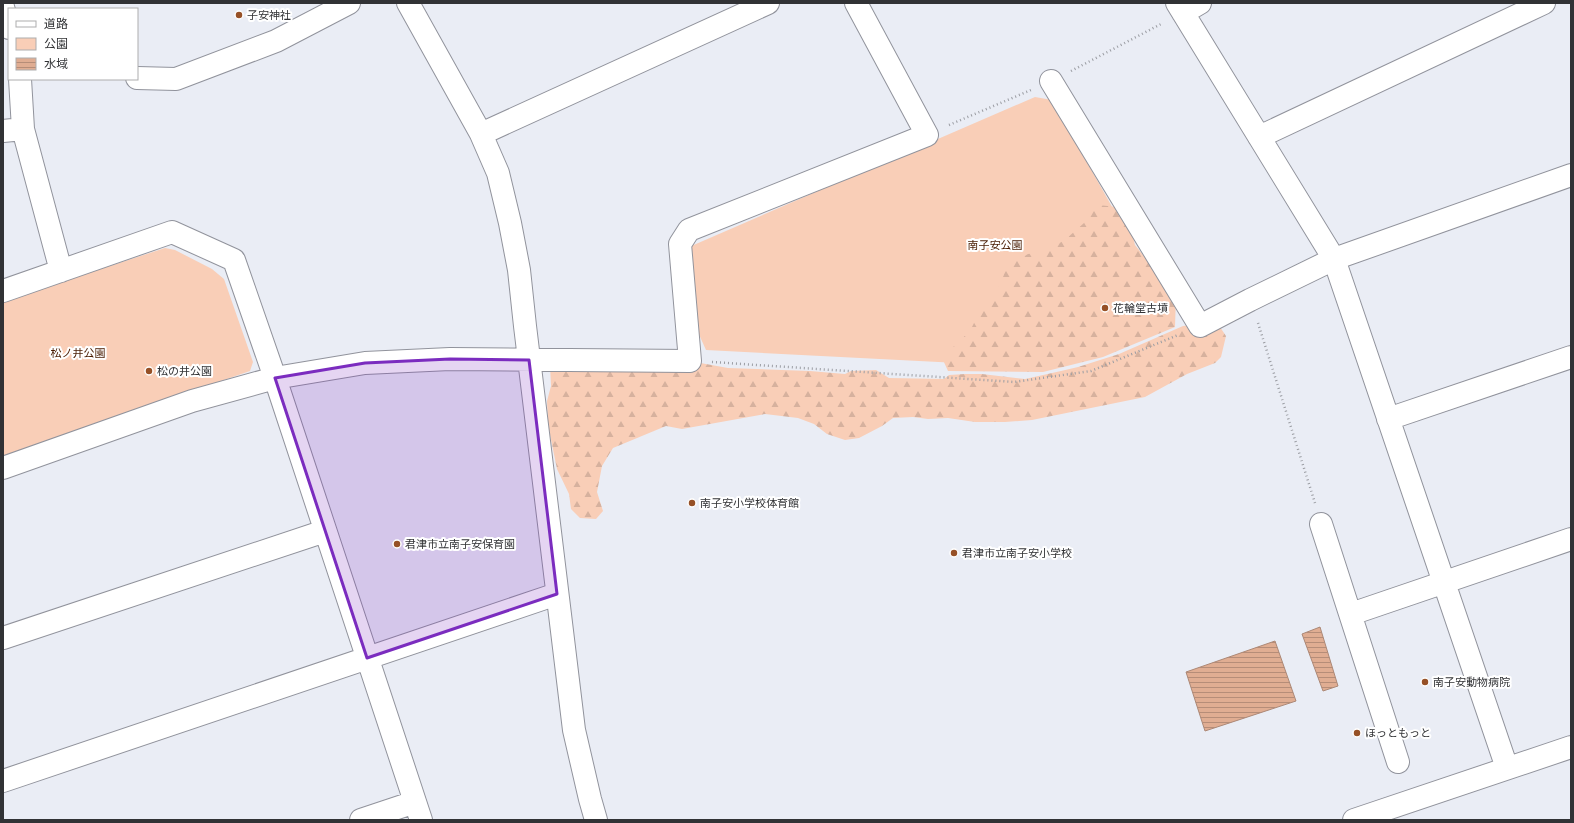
<svg xmlns="http://www.w3.org/2000/svg" width="1574" height="823" font-family="Inter,'Noto Sans JP',sans-serif">
<style>
.green{fill:#f9ceb7}
.forest{fill:url(#forest-firs)}
.water{fill:url(#water-rules);stroke:#ac8876}
.lines{fill:none;stroke-linecap:round;stroke-linejoin:round}
.minor-casing{stroke:#91939c;stroke-width:24}
.path{stroke:#9b9da3;stroke-width:2.5;stroke-dasharray:1 3;stroke-linecap:butt}
.minor{stroke:#fff;stroke-width:22}
.marked{fill:#7b2cbf;fill-opacity:0.2;stroke:#7b2cbf;stroke-width:3;stroke-linejoin:round}
.poi-dot{fill:#965026;stroke:#fff;stroke-width:1.5}
.labels{text-anchor:middle;dominant-baseline:central;stroke-width:4;stroke-linejoin:round;paint-order:stroke}
.poi-label{font-size:11px;fill:#313235;stroke:#fff;text-anchor:start}
.park-label{font-size:11px;fill:#481b00;stroke:#fff}
</style>
<defs>
<pattern id="forest-firs" width="22" height="20" patternUnits="userSpaceOnUse"><rect width="22" height="20" fill="#f9ceb7"/><path d="M5 1l3.5 6h-7zM16 11l3.5 6h-7z" fill="#d6b19e"/></pattern>
<pattern id="water-rules" width="6" height="5" patternUnits="userSpaceOnUse"><rect width="6" height="5" fill="#e0ad92"/><path d="M0 2.5h6" fill="none" stroke="#b68d78"/></pattern>
</defs>
<rect width="100%" height="100%" fill="#eaedf5"/>
<!-- green -->
<path class="green" d="M 1035,97 L 1052,100 L 1170,310 L 1017,366 L 706,350 L 697,330 L 689,247 Z
M 165,248 L 175,250 L 212,269 L 224,279 L 253,362 L 250,371 L 3,456 L 3,301 Z"/>
<!-- forest -->
<path class="forest" d="M 1098,205 L 1117,207 L 1130,224 L 1135,245 L 1176,296 L 1175,327 L 1103,357 L 1043,372 L 948,371 L 943,360 L 949,351 L 970,331 L 983,305 L 1001,284 L 1006,267 L 1028,254 L 1047,251 L 1066,239 L 1084,223 Z
M 1204,324 L 1220,327 L 1226,336 L 1221,357 L 1215,363 L 1187,374 L 1145,397 L 1032,420 L 1005,422 L 975,422 L 948,418 L 928,419 L 913,417 L 893,418 L 882,426 L 859,438 L 845,440 L 827,434 L 814,424 L 798,418 L 765,414 L 682,429 L 666,426 L 613,448 L 602,466 L 597,492 L 603,511 L 596,519 L 580,518 L 571,509 L 569,494 L 557,469 L 548,425 L 547,401 L 551,386 L 550,365 L 695,362 L 728,368 L 810,371 L 845,374 L 851,371 L 876,370 L 889,378 L 944,379 L 949,375 L 965,374 L 982,374 L 1025,379 L 1061,371 L 1078,367 L 1119,354 L 1183,326 Z"/>
<!-- water -->
<path class="water" d="M 1320,627 L 1338,686 L 1323,691 L 1302,634 Z
M 1275,641 L 1296,701 L 1205,731 L 1186,672 Z"/>
<g class="lines">
<!-- minor casing -->
<g class="minor-casing">
<path id="minor" d="M 408,3 L 481,134 L 498,173 L 510,223 L 519,270 L 525,326 L 574,730 L 590,799 L 596,820
M 1177,3 L 1334,259 L 1507,768
M 3,7 L 9,28
M 1183,13 L 1200,3
M 137,78 L 176,79 L 276,41 L 349,3
M 20,79 L 23,129 L 61,271
M 1051,81 L 1200,326 L 1250,300 L 1334,259 L 1571,175
M 3,131 L 23,129
M 481,134 L 768,3
M 1259,137 L 1544,3
M 3,291 L 172,232 L 234,260 L 275,378 L 421,820
M 1388,419 L 1571,357
M 3,468 L 192,401 L 275,378 L 365,363 L 450,359 L 690,361 L 680,244 L 689,230 L 927,135 L 856,3
M 1321,524 L 1398,762
M 1351,614 L 1571,539
M 3,638 L 325,531
M 3,781 L 557,594
M 361,820 L 415,802
M 1354,820 L 1571,747"/>
</g>
<!-- path -->
<path class="path" d="M 1071,71 L 1163,23
M 949,125 L 1031,90
M 1258,323 L 1315,503
M 712,362 L 1014,382 L 1091,371 L 1178,335"/>
<!-- minor -->
<use href="#minor" class="minor"/>
</g>
<!-- marked area -->
<path class="marked" d="M 450,359 L 529,360 L 557,594 L 367,658 L 275,378 L 365,363 Z"/>
<!-- markers -->
<g class="poi-dot">
<circle cx="239" cy="15" r="4"/>
<circle cx="1105" cy="308" r="4"/>
<circle cx="149" cy="371" r="4"/>
<circle cx="692" cy="503" r="4"/>
<circle cx="397" cy="544" r="4"/>
<circle cx="954" cy="553" r="4"/>
<circle cx="1425" cy="682" r="4"/>
<circle cx="1357" cy="733" r="4"/>
</g>
<g class="labels">
<!-- poi labels -->
<g class="poi-label">
<text x="247" y="15">子安神社</text>
<text x="1113" y="308">花輪堂古墳</text>
<text x="157" y="371">松の井公園</text>
<text x="700" y="503">南子安小学校体育館</text>
<text x="405" y="544">君津市立南子安保育園</text>
<text x="962" y="553">君津市立南子安小学校</text>
<text x="1433" y="682">南子安動物病院</text>
<text x="1365" y="733">ほっともっと</text>
</g>
<!-- park labels -->
<g class="park-label">
<text x="995" y="245">南子安公園</text>
<text x="78" y="353">松ノ井公園</text>
</g>
</g>
<!-- border -->
<rect width="1574" height="823" fill="none" stroke="#313235" stroke-width="8"/>
<!-- legend -->
<rect x="8" y="8" width="130" height="72" fill="#ffffff" stroke="#adadae"/>
<rect x="16" y="21" width="20" height="6" fill="#ffffff" stroke="#adadae"/>
<text x="44" y="28" font-size="12" fill="#313235">道路</text>
<rect x="16" y="38" width="20" height="12" fill="#f9ceb7" stroke="#adadae"/>
<text x="44" y="48" font-size="12" fill="#313235">公園</text>
<rect x="16" y="58" width="20" height="12" fill="url(#water-rules)" stroke="#adadae"/>
<text x="44" y="68" font-size="12" fill="#313235">水域</text>
</svg>
